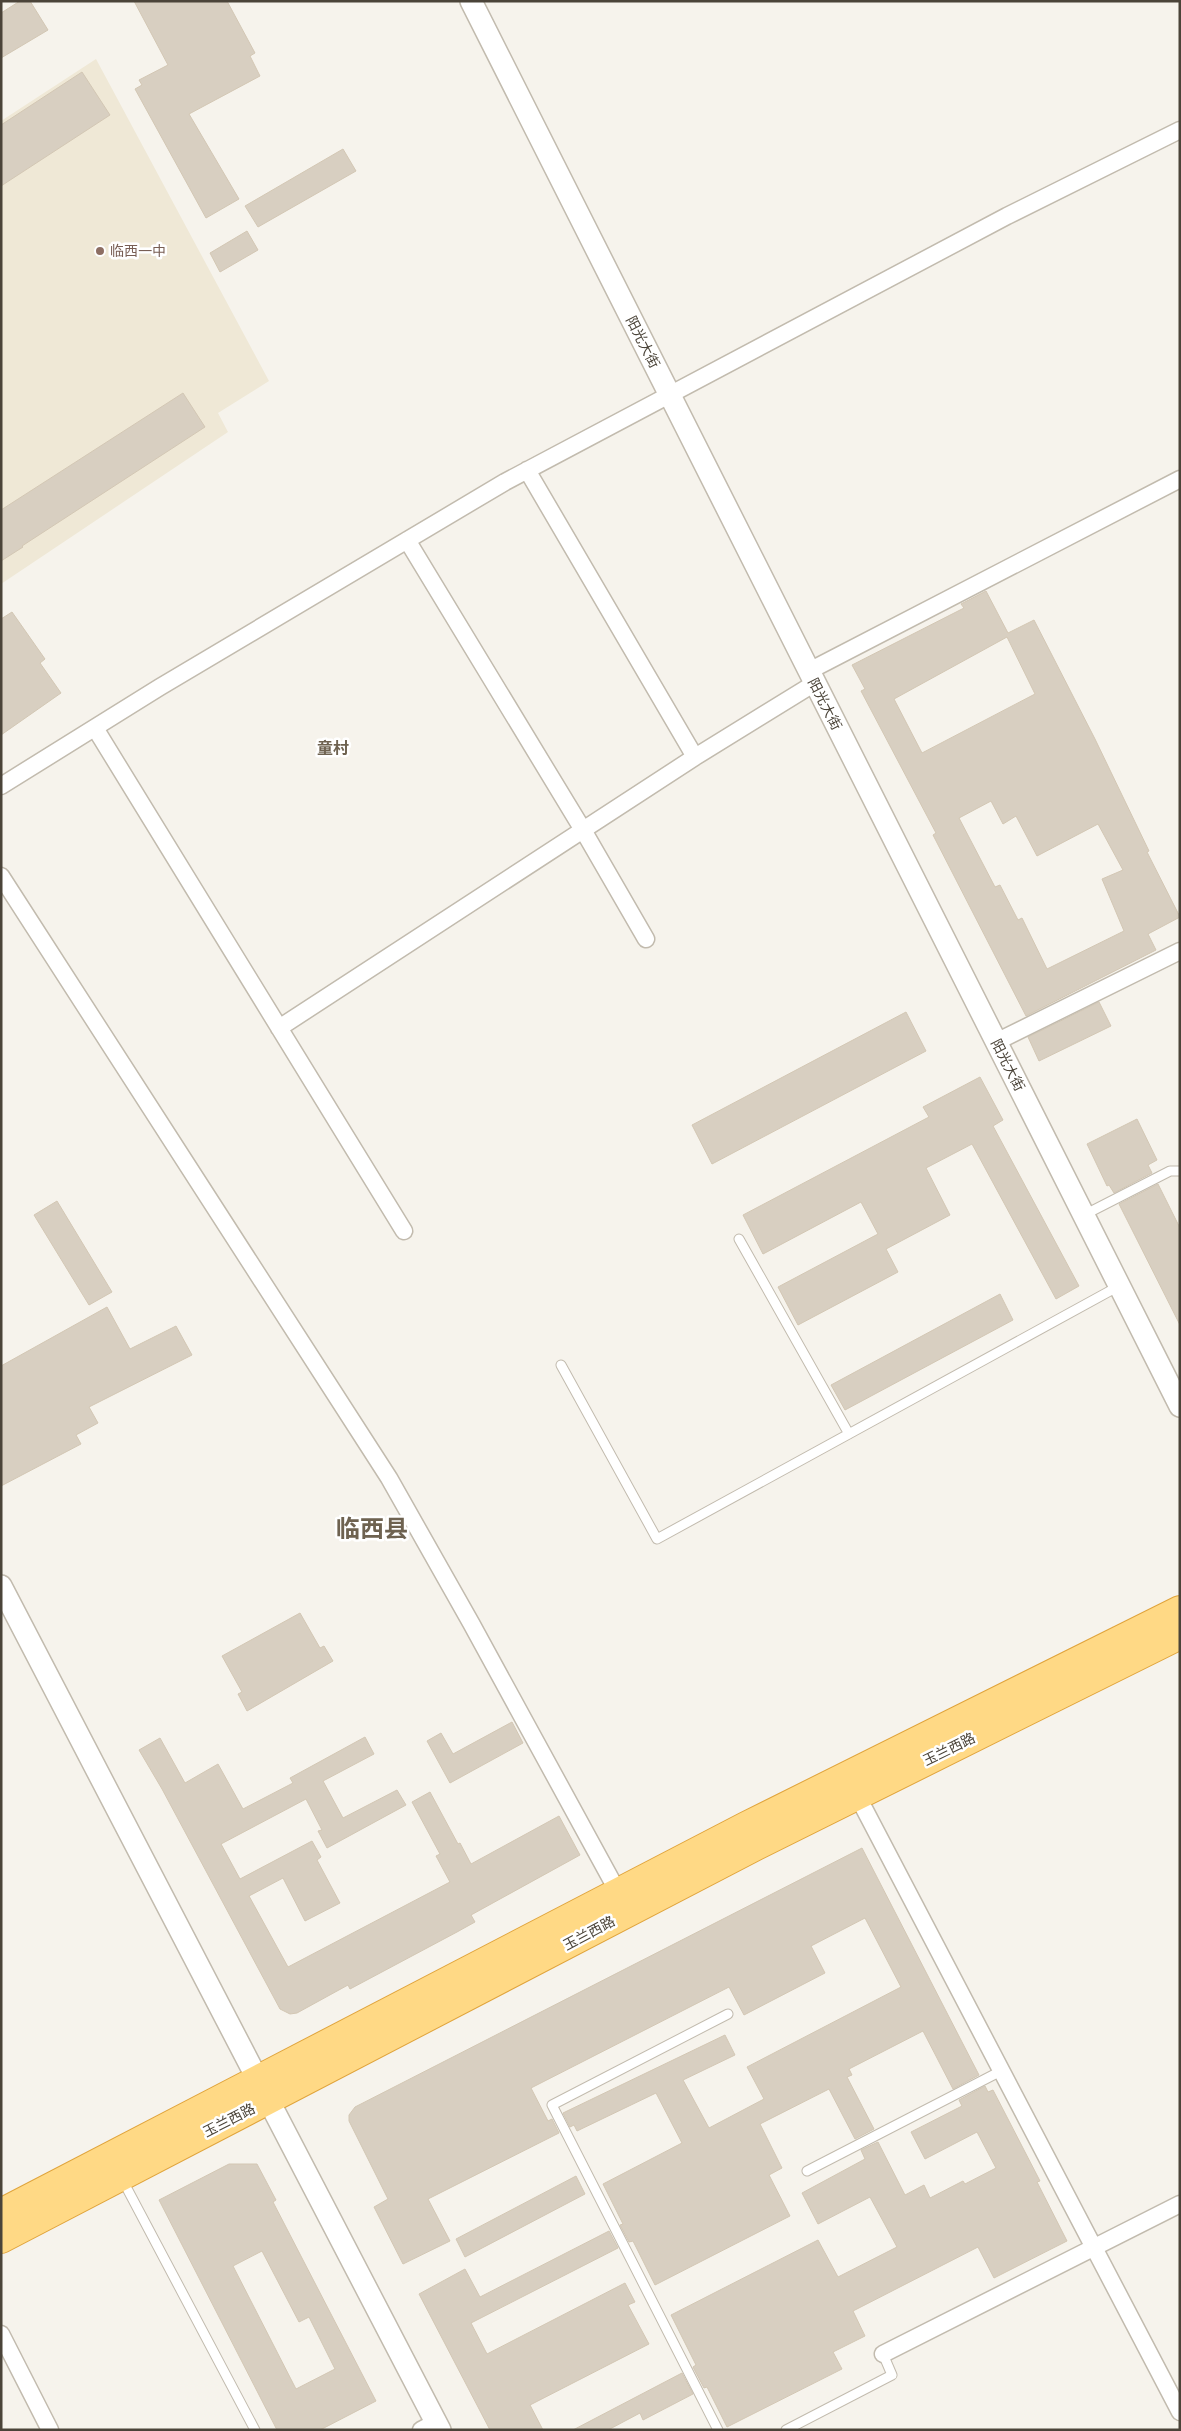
<svg xmlns="http://www.w3.org/2000/svg" width="1181" height="2431" font-family="'PT Sans','Noto Sans SC',sans-serif">
<style>
.education{fill:#efe8d6}
.building{fill:#d8cfc1;stroke:#d3c7b4;fill-rule:evenodd}
.lines{fill:none;stroke-linecap:round;stroke-linejoin:round}
.service-casing{stroke:#c2bbae;stroke-width:11}
.minor-casing{stroke:#c2bbae;stroke-width:19}
.tertiary-casing{stroke:#c2bbae;stroke-width:24}
.trunk-casing{stroke:#e0a43c;stroke-width:30}
.service{stroke:#fff;stroke-width:9}
.minor{stroke:#fff;stroke-width:16}
.tertiary{stroke:#fff;stroke-width:21}
.trunk{stroke:#ffd985;stroke-width:28}
.education-dot{fill:#8d6e63;stroke:#fff;stroke-width:2}
.labels{text-anchor:middle;dominant-baseline:central;stroke-width:5;stroke-linejoin:round;paint-order:stroke}
.education-label{font-size:14px;fill:#785e54;stroke:#fff;text-anchor:start}
.street-label{font-size:14px;fill:#4b4439;stroke:#fff}
.quarter-label{font-size:16px;font-weight:bold;fill:#6e6250;stroke:#fff}
.town-label{font-size:24px;font-weight:bold;fill:#6e6250;stroke:#fff}
</style>
<rect width="100%" height="100%" fill="#f6f3ec"/>
<!-- education -->
<path class="education" d="M 96,59 L 269,381 L 218,413 L 228,432 L 1,584 L 1,121 Z"/>
<!-- building -->
<path class="building" d="M 20,1 L 30,1 L 48,30 L 1,58 L 1,13 Z
M 134,1 L 227,1 L 255,53 L 250,56 L 260,76 L 189,114 L 239,199 L 206,218 L 135,89 L 142,85 L 139,80 L 168,65 Z
M 82,72 L 110,115 L 1,186 L 1,125 Z
M 343,149 L 356,171 L 258,227 L 245,206 Z
M 247,231 L 258,250 L 220,272 L 210,253 Z
M 183,393 L 205,427 L 22,546 L 23,547 L 1,561 L 1,510 Z
M 986,591 L 1008,633 L 1034,620 L 1095,739 L 1149,851 L 1147,852 L 1180,917 L 1148,934 L 1156,950 L 1026,1016 L 933,835 L 936,833 L 861,691 L 865,689 L 852,665 L 964,608 L 961,604 ZM 1007,637 L 1035,694 L 922,753 L 894,699 ZM 991,801 L 1003,824 L 1016,816 L 1037,856 L 1098,824 L 1123,870 L 1102,879 L 1124,931 L 1047,969 L 1022,918 L 1018,920 L 1000,885 L 995,887 L 959,818 Z
M 12,612 L 45,659 L 40,663 L 61,693 L 1,735 L 1,619 Z
M 1099,1002 L 1111,1026 L 1039,1061 L 1028,1037 Z
M 906,1012 L 926,1051 L 712,1164 L 692,1125 Z
M 980,1077 L 1003,1120 L 993,1126 L 1079,1286 L 1056,1299 L 972,1144 L 926,1168 L 950,1215 L 886,1249 L 898,1272 L 798,1325 L 778,1287 L 878,1234 L 861,1202 L 763,1254 L 743,1215 L 929,1117 L 923,1107 Z
M 1137,1119 L 1157,1160 L 1148,1165 L 1152,1173 L 1114,1193 L 1109,1185 L 1107,1186 L 1087,1144 Z
M 1158,1184 L 1180,1228 L 1180,1325 L 1119,1204 Z
M 57,1201 L 112,1292 L 89,1305 L 34,1215 Z
M 1000,1294 L 1013,1320 L 845,1410 L 831,1385 Z
M 107,1307 L 130,1349 L 176,1326 L 192,1355 L 89,1407 L 98,1423 L 76,1435 L 81,1444 L 1,1486 L 1,1366 Z
M 300,1613 L 320,1648 L 324,1646 L 333,1661 L 247,1711 L 238,1694 L 242,1692 L 222,1656 Z
M 512,1722 L 523,1743 L 450,1783 L 427,1741 L 441,1733 L 453,1754 Z
M 365,1737 L 374,1754 L 323,1781 L 343,1818 L 397,1790 L 406,1805 L 327,1848 L 318,1831 L 322,1830 L 306,1799 L 221,1844 L 240,1879 L 312,1841 L 321,1857 L 317,1860 L 340,1903 L 305,1921 L 283,1878 L 249,1896 L 288,1967 L 450,1882 L 436,1856 L 440,1854 L 412,1802 L 430,1792 L 458,1844 L 460,1843 L 471,1864 L 559,1816 L 580,1855 L 471,1915 L 475,1922 L 457,1932 L 350,1989 L 348,1985 L 297,2013 L 290,2014 L 280,2009 L 162,1789 L 139,1750 L 160,1738 L 185,1783 L 218,1764 L 243,1809 L 293,1783 L 290,1778 Z
M 862,1848 L 979,2075 L 953,2089 L 923,2031 L 849,2069 L 852,2075 L 847,2077 L 874,2129 L 855,2139 L 829,2089 L 760,2124 L 782,2168 L 769,2175 L 790,2216 L 655,2285 L 633,2241 L 629,2242 L 620,2225 L 623,2224 L 603,2184 L 682,2143 L 656,2093 L 577,2131 L 574,2125 L 570,2127 L 563,2113 L 725,2035 L 735,2055 L 683,2080 L 709,2128 L 764,2099 L 747,2067 L 901,1987 L 865,1918 L 811,1946 L 825,1973 L 744,2015 L 729,1987 L 531,2088 L 548,2121 L 552,2119 L 559,2133 L 428,2199 L 450,2241 L 403,2264 L 374,2207 L 388,2199 L 349,2121 L 349,2115 L 355,2107 Z
M 985,2086 L 988,2092 L 993,2090 L 1040,2181 L 1037,2182 L 1067,2241 L 994,2278 L 978,2247 L 853,2311 L 865,2336 L 833,2352 L 842,2369 L 727,2427 L 707,2387 L 704,2388 L 693,2367 L 696,2365 L 671,2315 L 818,2240 L 838,2277 L 897,2247 L 870,2197 L 818,2224 L 802,2193 L 865,2159 L 861,2150 L 878,2142 L 905,2195 L 924,2185 L 930,2198 L 963,2181 L 965,2184 L 996,2168 L 977,2132 L 925,2159 L 911,2132 L 962,2106 L 959,2100 Z
M 229,2164 L 257,2164 L 276,2200 L 273,2202 L 376,2401 L 320,2430 L 277,2430 L 159,2200 ZM 262,2251 L 299,2322 L 309,2317 L 335,2369 L 296,2389 L 233,2266 Z
M 576,2176 L 585,2194 L 465,2257 L 456,2239 Z
M 609,2231 L 618,2248 L 471,2323 L 487,2354 L 625,2283 L 635,2302 L 628,2305 L 649,2344 L 530,2405 L 543,2430 L 490,2430 L 419,2294 L 465,2269 L 480,2297 Z
M 682,2373 L 693,2394 L 643,2420 L 640,2413 L 608,2430 L 573,2430 Z"/>
<g class="lines">
<!-- service casing -->
<g class="service-casing">
<path id="service" d="M 1084,1215 L 1170,1171 L 1180,1171
M 739,1239 L 849,1434
M 561,1365 L 657,1539 L 1119,1286
M 807,2171 L 1001,2071
M 122,2179 L 255,2430
M 718,2430 L 552,2105 L 728,2014
M 786,2430 L 892,2375 L 883,2354"/>
</g>
<!-- minor casing -->
<g class="minor-casing">
<path id="minor" d="M 527,470 L 695,757
M 407,540 L 583,830 L 646,939
M 809,671 L 1180,479
M 95,728 L 404,1231
M 1,786 L 160,687 L 505,482 L 1007,216 L 1180,130
M 1,876 L 389,1478 L 471,1623 L 618,1892
M 279,1028 L 695,757 L 815,683
M 996,1042 L 1180,951
M 857,1795 L 1180,2412
M 1,2334 L 50,2430
M 883,2354 L 1180,2204
M 421,2430 L 436,2422"/>
</g>
<!-- tertiary casing -->
<g class="tertiary-casing">
<path id="tertiary" d="M 471,1 L 1180,1406
M 1,1586 L 440,2430"/>
</g>
<!-- trunk casing -->
<g class="trunk-casing">
<path id="trunk" d="M 1,2213 L 746,1826 L 1180,1610
M 1,2239 L 756,1846 L 1180,1635"/>
</g>
<!-- service -->
<use href="#service" class="service"/>
<!-- minor -->
<use href="#minor" class="minor"/>
<!-- tertiary -->
<use href="#tertiary" class="tertiary"/>
<!-- trunk -->
<use href="#trunk" class="trunk"/>
</g>
<!-- markers -->
<circle class="education-dot" cx="100" cy="251" r="5"/>
<g class="labels">
<!-- education labels -->
<g class="education-label">
<text x="110" y="251">临西一中</text>
</g>
<!-- street labels -->
<g class="street-label">
<text transform="translate(643 342) rotate(63)">阳光大街</text>
<text transform="translate(825 704) rotate(63)">阳光大街</text>
<text transform="translate(1008 1065) rotate(63)">阳光大街</text>
<text transform="translate(949 1749) rotate(-26)">玉兰西路</text>
<text transform="translate(589 1933) rotate(-28)">玉兰西路</text>
<text transform="translate(229 2120) rotate(-27)">玉兰西路</text>
</g>
<!-- quarter labels -->
<g class="quarter-label">
<text x="333" y="748">童村</text>
</g>
<!-- town labels -->
<g class="town-label">
<text x="372" y="1528">临西县</text>
</g>
</g>
<!-- border -->
<rect width="1181" height="2431" fill="none" stroke="#4b4439" stroke-width="5"/>
</svg>
